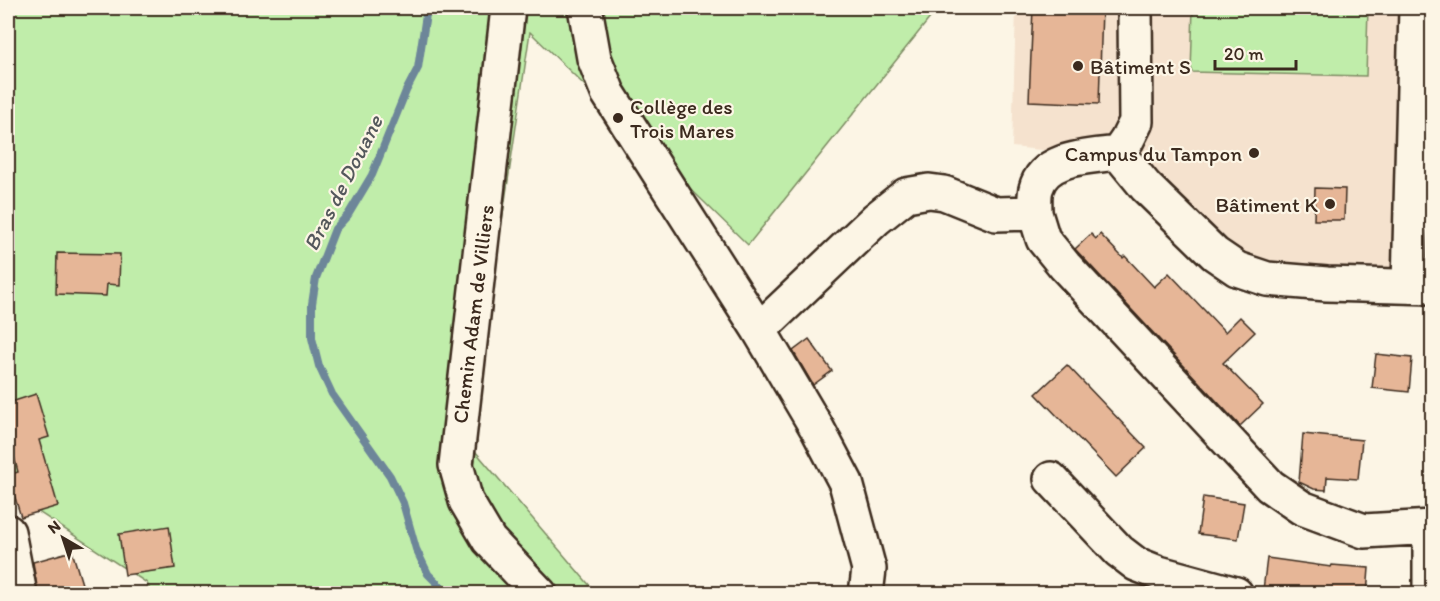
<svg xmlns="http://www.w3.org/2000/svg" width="1440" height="601" font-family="Itim,sans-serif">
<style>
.built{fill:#f5e2ce}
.green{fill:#c0edaa;stroke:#7e8c64;stroke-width:1.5}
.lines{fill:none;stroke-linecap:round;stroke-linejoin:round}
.stream{stroke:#6d8699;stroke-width:8}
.building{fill:#e6b697;stroke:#3b2a1e;stroke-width:1.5}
.minor-casing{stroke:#3b2a1e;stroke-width:38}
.minor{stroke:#fcf5e5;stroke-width:33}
.poi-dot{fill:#3b2a1e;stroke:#fcf5e5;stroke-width:2}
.labels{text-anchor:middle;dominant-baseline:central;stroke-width:4.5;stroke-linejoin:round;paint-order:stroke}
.poi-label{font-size:21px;fill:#3b2a1e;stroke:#fcf5e5;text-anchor:start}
.street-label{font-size:21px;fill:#3b2a1e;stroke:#fcf5e5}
.water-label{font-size:22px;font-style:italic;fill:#54585c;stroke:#fcf5e5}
</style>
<rect width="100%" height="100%" fill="#fcf5e5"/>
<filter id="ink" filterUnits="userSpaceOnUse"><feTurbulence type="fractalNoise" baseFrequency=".0167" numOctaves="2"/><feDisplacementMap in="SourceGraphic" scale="12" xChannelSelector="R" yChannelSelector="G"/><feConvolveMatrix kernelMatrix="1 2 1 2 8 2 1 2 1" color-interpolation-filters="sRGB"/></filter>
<g filter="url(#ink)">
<!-- built -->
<path class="built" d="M 1016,8 L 1432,8 L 1432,289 L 1253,262 L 1139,160 L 1012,147 Z"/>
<!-- green -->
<path class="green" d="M 8,8 L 938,8 L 748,245 L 530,32 L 469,444 L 597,594 L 151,593 L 147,583 L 8,492 Z
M 1193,8 L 1368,8 L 1366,76 L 1191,72 Z"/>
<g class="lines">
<!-- stream -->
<path class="stream" d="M 427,8 L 418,68 L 406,91 L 372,175 L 348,215 L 335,229 L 316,278 L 312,304 L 312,338 L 319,366 L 332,394 L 390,476 L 403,503 L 416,549 L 428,574 L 448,594"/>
</g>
<!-- building -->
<path class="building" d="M 1033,8 L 1102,8 L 1099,104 L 1029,101 Z
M 1315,188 L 1345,189 L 1344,220 L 1314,220 Z
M 1091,234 L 1096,239 L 1100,234 L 1123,258 L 1125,256 L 1154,287 L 1169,273 L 1225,332 L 1240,317 L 1255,332 L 1223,363 L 1263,404 L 1240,426 L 1075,249 Z
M 57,253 L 120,254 L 119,285 L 107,284 L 106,296 L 56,294 Z
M 809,339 L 832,371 L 813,385 L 793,351 Z
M 1376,354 L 1412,358 L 1409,392 L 1372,388 Z
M 1067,365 L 1146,448 L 1116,477 L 1036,394 Z
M 36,394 L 49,437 L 39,440 L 58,506 L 21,517 L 8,475 L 18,472 L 8,433 L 8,403 Z
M 1303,434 L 1362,440 L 1358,479 L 1327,477 L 1326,490 L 1314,489 L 1299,482 Z
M 1203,497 L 1244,503 L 1238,539 L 1198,534 Z
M 169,526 L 175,568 L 125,575 L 119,534 Z
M 72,551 L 85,594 L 38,594 L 33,562 Z
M 1267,558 L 1331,567 L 1332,565 L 1369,568 L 1367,594 L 1298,594 L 1263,590 Z"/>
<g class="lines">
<!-- minor casing -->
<g class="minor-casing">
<path id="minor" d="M 508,8 L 456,465 L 466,501 L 489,540 L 540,594
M 586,8 L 586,13 L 594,58 L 608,93 L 759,330 L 818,430 L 846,483 L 869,569 L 866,594
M 1135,8 L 1136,122 L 1127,140 L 1118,153 L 1146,187 L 1215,254 L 1237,269 L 1267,279 L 1327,284 L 1432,287
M 1035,213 L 1043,239 L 1065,266 L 1270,486 L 1302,508 L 1364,531 L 1432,527
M 1409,286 L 1416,8
M 759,330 L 876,219 L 906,195 L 929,191 L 944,193 L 996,214 L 1035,213 C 1035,205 1034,196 1036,189 C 1044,156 1091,157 1118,153
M 1051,479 L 1119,551 L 1136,564 L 1159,573 L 1236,594
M 8,532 L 20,594
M 1430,594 L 1430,527"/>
</g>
<!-- minor -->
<use href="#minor" class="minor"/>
</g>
</g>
<!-- markers -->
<g class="poi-dot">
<circle cx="1078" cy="66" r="6"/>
<circle cx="618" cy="118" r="6"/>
<circle cx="1254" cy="153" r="6"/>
<circle cx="1330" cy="204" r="6"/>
</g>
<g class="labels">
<!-- poi labels -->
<g class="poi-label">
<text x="1090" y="66">Bâtiment S</text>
<text x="630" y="106">Collège des<tspan x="630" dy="24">Trois Mares</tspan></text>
<text x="1242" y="153" text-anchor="end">Campus du Tampon</text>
<text x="1318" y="204" text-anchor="end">Bâtiment K</text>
</g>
<!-- street labels -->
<g class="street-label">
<text transform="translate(473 314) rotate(-83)">Chemin Adam de Villiers</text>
</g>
<!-- water labels -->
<g class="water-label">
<text transform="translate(343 183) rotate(-63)">Bras de Douane</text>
</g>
</g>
<!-- margin -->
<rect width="1440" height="601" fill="none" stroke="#fcf5e5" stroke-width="30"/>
<rect x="15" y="15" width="1410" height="571" fill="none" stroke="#3b2a1e" stroke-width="2" filter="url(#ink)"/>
<!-- north arrow -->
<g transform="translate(63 538) rotate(321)" stroke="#fcf5e5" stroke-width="4.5" paint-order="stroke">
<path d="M0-4.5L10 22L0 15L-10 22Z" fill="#3b2a1e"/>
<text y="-9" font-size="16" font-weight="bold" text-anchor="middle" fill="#3b2a1e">N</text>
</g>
<!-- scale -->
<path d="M1215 60v9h81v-9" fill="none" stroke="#3b2a1e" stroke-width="3"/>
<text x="1224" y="60" font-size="18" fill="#3b2a1e" stroke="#fcf5e5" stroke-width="4.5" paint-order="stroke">20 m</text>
</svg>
